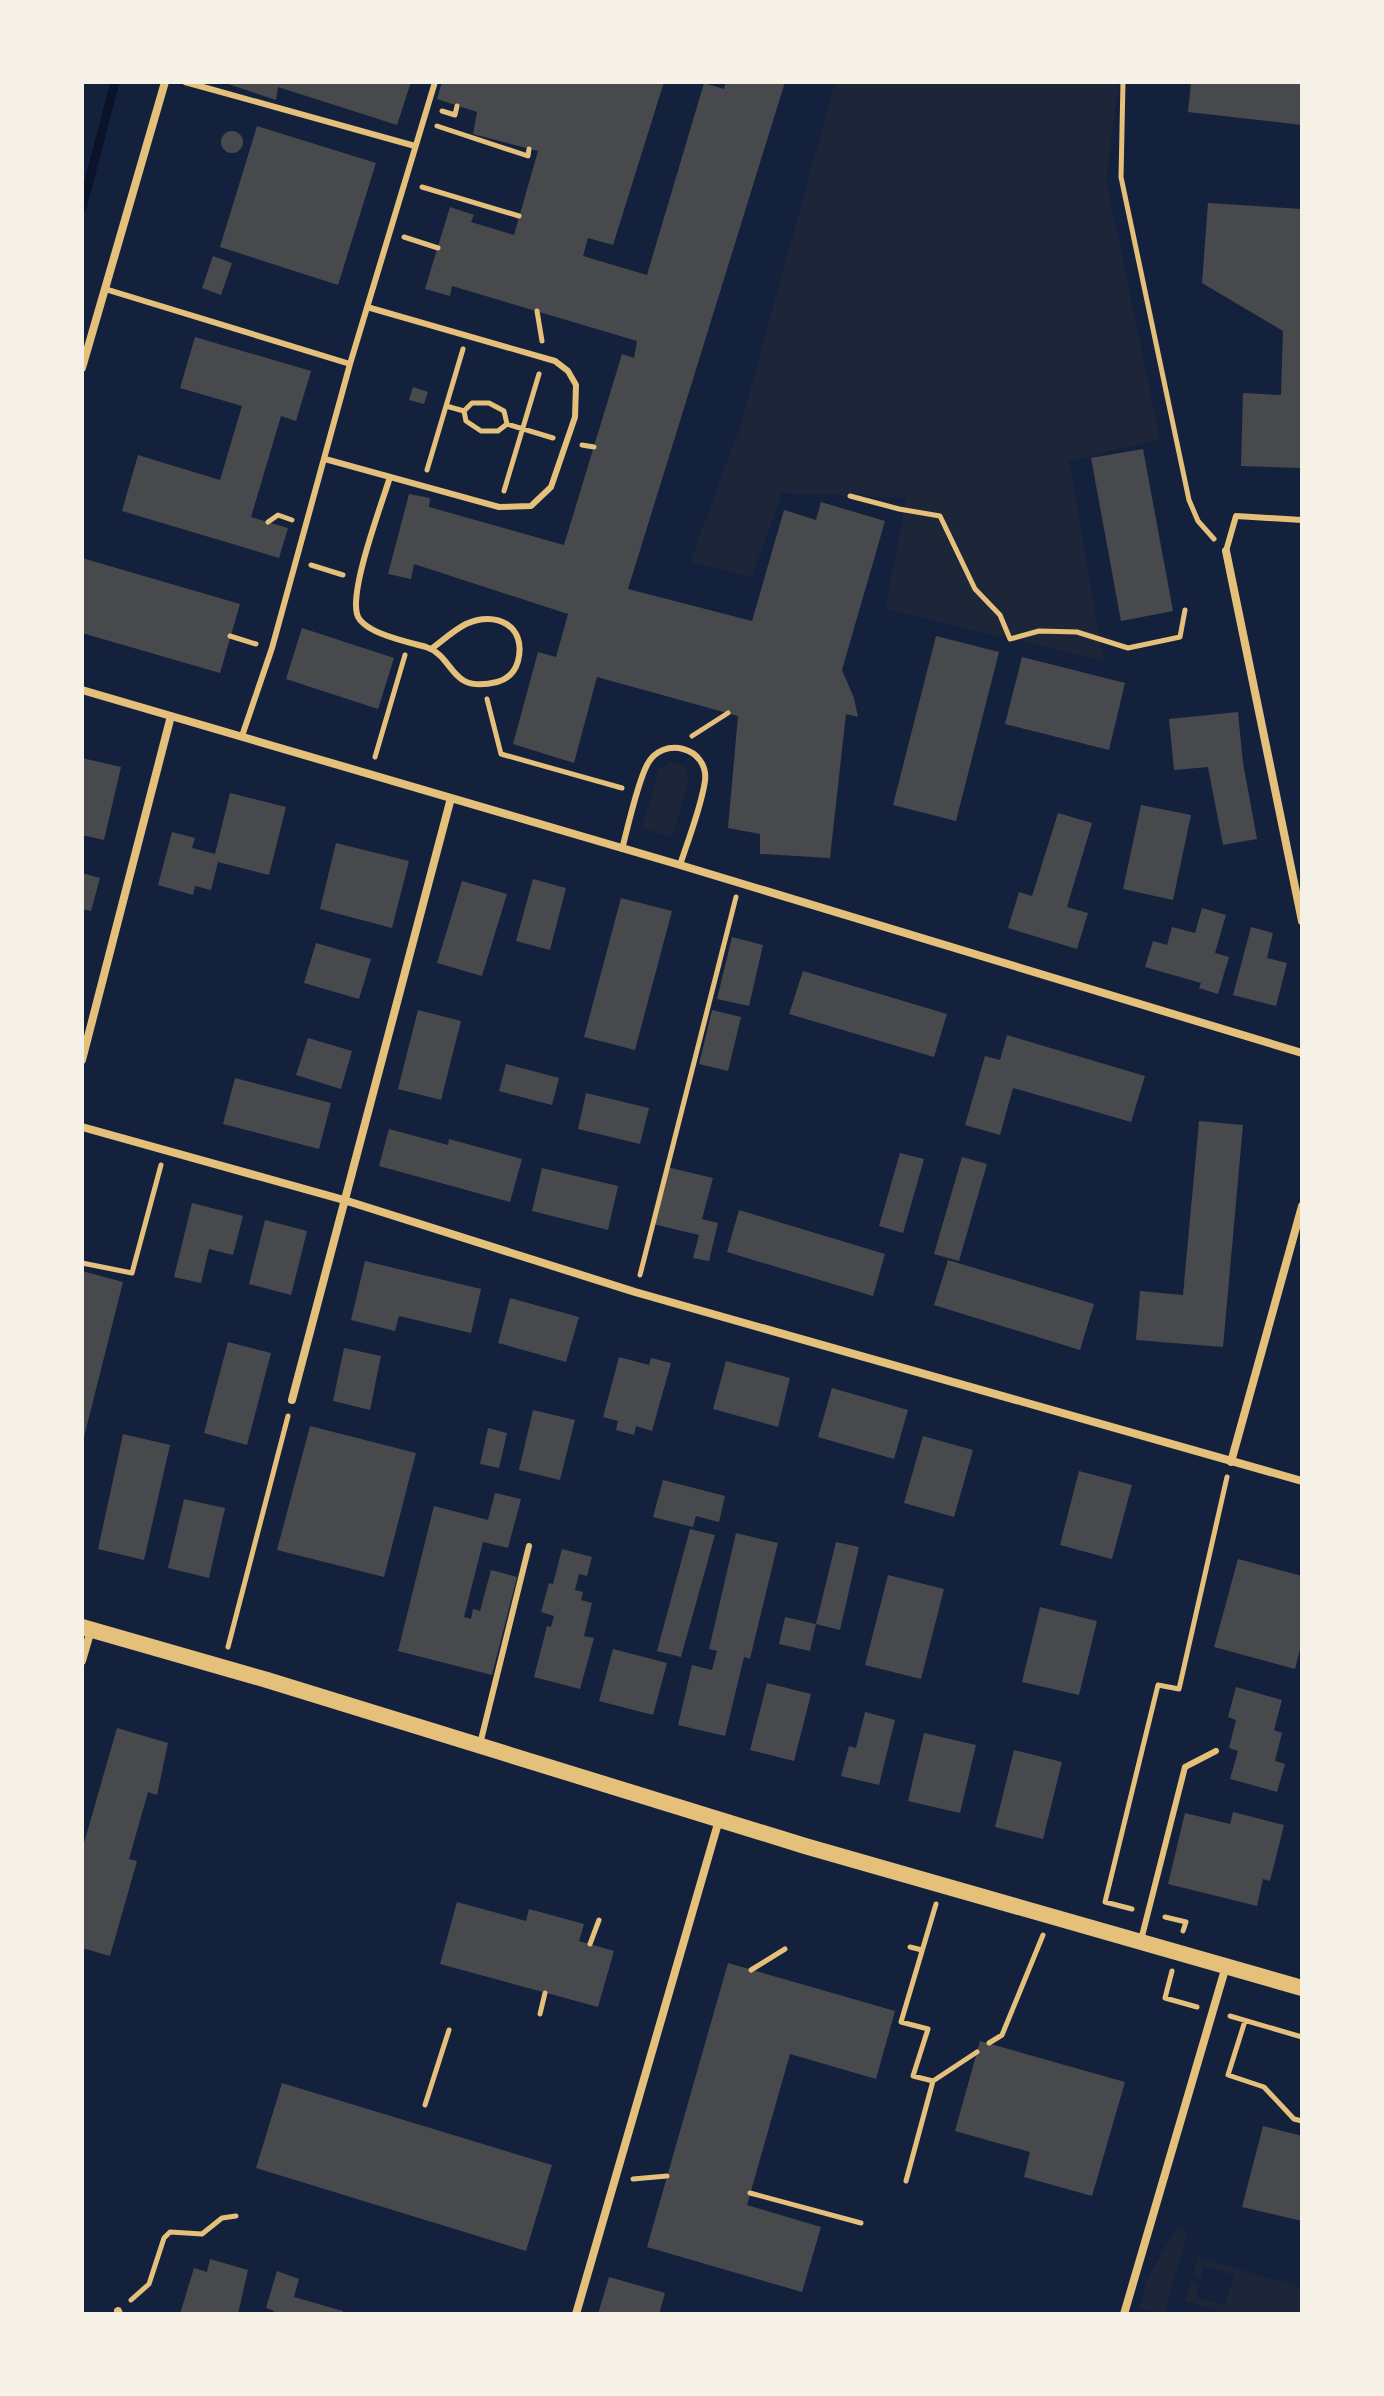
<svg xmlns="http://www.w3.org/2000/svg" width="1384" height="2396" font-family="'Noto Sans',sans-serif">
<style>
.green{fill:#1d2539}
.lines{fill:none;stroke-linecap:round;stroke-linejoin:round}
.stream{stroke:#0b132b;stroke-width:9}
.building{fill:#48494c}
.path{stroke:#e5c07b;stroke-width:5}
.service{stroke:#e5c07b;stroke-width:6}
.minor{stroke:#e5c07b;stroke-width:8}
.secondary{stroke:#e5c07b;stroke-width:16}
</style>
<rect width="100%" height="100%" fill="#14213d"/>
<!-- green -->
<path class="green" d="M 835,82 L 1119,82 L 1106,179 L 1160,439 L 1069,461 L 1104,661 L 885,609 L 907,498 L 782,493 L 752,577 L 690,562 L 741,424 Z
M 671,762 L 685,767 L 689,781 L 672,837 L 642,828 L 659,768 Z
M 1176,2228 L 1188,2231 L 1164,2314 L 1140,2309 L 1147,2280 Z
M 1198,2257 L 1302,2288 L 1302,2314 L 1228,2314 L 1185,2301 L 1191,2281 L 1199,2284 L 1196,2297 L 1225,2305 L 1234,2275 L 1204,2266 L 1201,2277 L 1193,2274 Z"/>
<g class="lines">
<!-- stream -->
<path class="stream" d="M 82,208 L 115,82"/>
</g>
<!-- building -->
<path class="building" d="M 222,82 L 411,82 L 397,125 L 278,87 L 276,100 Z
M 442,82 L 664,82 L 613,245 L 588,238 L 583,256 L 647,275 L 704,83 L 724,89 L 726,82 L 785,82 L 628,589 L 752,621 L 784,510 L 816,520 L 821,502 L 885,521 L 842,670 L 854,698 L 858,717 L 846,714 L 830,858 L 760,854 L 760,834 L 728,828 L 738,716 L 597,677 L 574,763 L 513,744 L 538,652 L 556,657 L 568,614 L 414,564 L 411,579 L 388,574 L 409,494 L 430,498 L 429,507 L 564,545 L 622,354 L 634,358 L 637,341 L 452,286 L 450,296 L 425,289 L 450,207 L 474,215 L 471,222 L 514,235 L 538,151 L 473,134 L 477,112 L 437,99 Z
M 1191,82 L 1302,82 L 1302,125 L 1188,112 Z
M 257,126 L 376,163 L 338,285 L 220,247 Z
M221 142a11 11 0 1 1 22 0a11 11 0 1 1-22 0Z
M 1208,203 L 1302,209 L 1302,468 L 1241,466 L 1243,393 L 1281,395 L 1283,331 L 1202,283 Z
M 213,256 L 232,263 L 221,295 L 202,288 Z
M 195,337 L 311,371 L 296,421 L 281,416 L 251,517 L 288,528 L 279,558 L 122,511 L 138,455 L 220,480 L 242,406 L 180,388 Z
M 413,387 L 428,392 L 424,404 L 409,400 Z
M 1143,449 L 1173,611 L 1121,621 L 1091,458 Z
M 82,558 L 240,604 L 220,673 L 82,633 Z
M 302,628 L 394,658 L 378,709 L 286,679 Z
M 936,636 L 999,652 L 956,821 L 893,805 Z
M 1022,657 L 1125,683 L 1109,750 L 1005,724 Z
M 1238,712 L 1243,763 L 1257,839 L 1223,845 L 1208,767 L 1174,770 L 1169,719 Z
M 82,758 L 121,767 L 104,840 L 82,835 Z
M 230,793 L 286,807 L 269,875 L 218,862 L 211,890 L 195,886 L 193,895 L 158,885 L 172,832 L 195,838 L 192,848 L 215,854 Z
M 1141,805 L 1191,815 L 1173,900 L 1123,889 Z
M 1058,813 L 1092,823 L 1067,907 L 1088,913 L 1077,949 L 1008,928 L 1019,892 L 1032,896 Z
M 336,843 L 409,861 L 392,928 L 320,909 Z
M 82,873 L 100,878 L 91,911 L 82,909 Z
M 533,879 L 566,888 L 550,950 L 516,941 Z
M 462,881 L 507,894 L 482,976 L 437,963 Z
M 621,898 L 672,911 L 635,1050 L 584,1037 Z
M 1202,908 L 1226,915 L 1215,953 L 1229,957 L 1218,994 L 1199,988 L 1201,983 L 1145,967 L 1153,941 L 1167,945 L 1172,927 L 1195,933 Z
M 1251,927 L 1273,933 L 1267,958 L 1287,963 L 1276,1006 L 1233,995 Z
M 732,937 L 763,945 L 749,1006 L 717,999 Z
M 316,943 L 371,959 L 359,999 L 304,983 Z
M 803,971 L 947,1014 L 934,1057 L 789,1014 Z
M 418,1010 L 461,1021 L 441,1100 L 398,1089 Z
M 712,1010 L 741,1017 L 728,1071 L 699,1064 Z
M 1007,1035 L 1145,1076 L 1131,1122 L 1013,1088 L 1000,1135 L 965,1125 L 985,1056 L 1000,1060 Z
M 308,1038 L 352,1051 L 341,1089 L 296,1075 Z
M 506,1064 L 559,1078 L 552,1105 L 499,1091 Z
M 235,1078 L 331,1103 L 319,1149 L 223,1124 Z
M 586,1093 L 649,1108 L 640,1144 L 578,1129 Z
M 1199,1121 L 1243,1125 L 1223,1347 L 1136,1340 L 1140,1291 L 1183,1295 Z
M 389,1129 L 448,1145 L 449,1139 L 522,1159 L 510,1202 L 379,1166 Z
M 900,1153 L 924,1159 L 903,1233 L 879,1226 Z
M 962,1157 L 987,1164 L 959,1261 L 934,1254 Z
M 667,1167 L 713,1178 L 702,1219 L 718,1223 L 709,1261 L 693,1258 L 699,1235 L 653,1224 Z
M 542,1168 L 618,1186 L 608,1230 L 532,1211 Z
M 192,1203 L 243,1216 L 233,1255 L 209,1249 L 201,1283 L 174,1277 Z
M 739,1210 L 885,1254 L 873,1296 L 727,1252 Z
M 265,1220 L 307,1231 L 291,1295 L 249,1284 Z
M 948,1260 L 1094,1304 L 1080,1350 L 934,1305 Z
M 365,1261 L 481,1289 L 471,1333 L 399,1316 L 395,1331 L 351,1320 Z
M 82,1271 L 123,1282 L 83,1441 L 82,1441 Z
M 510,1298 L 579,1317 L 566,1362 L 498,1343 Z
M 228,1342 L 271,1353 L 247,1445 L 204,1433 Z
M 344,1348 L 381,1356 L 370,1410 L 333,1401 Z
M 619,1357 L 649,1365 L 651,1358 L 671,1363 L 652,1431 L 636,1426 L 634,1435 L 616,1430 L 618,1421 L 603,1417 Z
M 726,1361 L 790,1378 L 778,1427 L 713,1409 Z
M 832,1388 L 908,1410 L 894,1459 L 818,1437 Z
M 533,1410 L 575,1420 L 560,1480 L 519,1470 Z
M 310,1426 L 416,1453 L 384,1577 L 277,1550 Z
M 488,1428 L 507,1433 L 499,1468 L 480,1464 Z
M 123,1434 L 170,1445 L 144,1560 L 98,1549 Z
M 923,1436 L 973,1450 L 954,1517 L 904,1503 Z
M 1079,1471 L 1132,1485 L 1112,1559 L 1060,1545 Z
M 663,1480 L 725,1496 L 719,1522 L 696,1516 L 693,1527 L 653,1517 Z
M 495,1493 L 521,1499 L 508,1548 L 483,1542 L 464,1617 L 471,1619 L 473,1609 L 480,1611 L 491,1570 L 517,1577 L 492,1675 L 398,1651 L 434,1506 L 488,1520 Z
M 184,1499 L 225,1508 L 209,1578 L 168,1568 Z
M 690,1529 L 715,1535 L 681,1657 L 657,1651 Z
M 736,1533 L 778,1543 L 750,1659 L 744,1657 L 725,1736 L 678,1725 L 692,1665 L 712,1670 L 717,1651 L 709,1649 Z
M 836,1542 L 859,1547 L 840,1630 L 816,1624 L 810,1651 L 779,1644 L 785,1617 L 816,1624 Z
M 562,1549 L 592,1557 L 587,1576 L 579,1574 L 575,1590 L 583,1592 L 581,1600 L 592,1603 L 584,1636 L 594,1638 L 580,1689 L 534,1677 L 547,1626 L 551,1627 L 554,1616 L 541,1612 L 549,1583 L 553,1584 Z
M 1238,1559 L 1302,1576 L 1302,1642 L 1295,1669 L 1214,1647 Z
M 888,1575 L 944,1589 L 921,1679 L 865,1665 Z
M 1040,1607 L 1097,1621 L 1079,1695 L 1022,1682 Z
M 613,1649 L 667,1663 L 653,1715 L 599,1701 Z
M 767,1683 L 811,1694 L 794,1761 L 750,1750 Z
M 1236,1687 L 1282,1700 L 1274,1730 L 1282,1733 L 1275,1761 L 1285,1764 L 1277,1792 L 1230,1779 L 1238,1751 L 1229,1748 L 1236,1720 L 1228,1717 Z
M 865,1712 L 895,1720 L 879,1785 L 841,1776 L 849,1746 L 856,1748 Z
M 117,1728 L 168,1743 L 157,1795 L 148,1792 L 129,1859 L 137,1861 L 110,1956 L 82,1948 L 82,1850 Z
M 924,1733 L 976,1745 L 960,1813 L 908,1801 Z
M 1014,1750 L 1062,1762 L 1043,1839 L 995,1827 Z
M 1233,1812 L 1284,1825 L 1270,1881 L 1263,1879 L 1257,1906 L 1168,1884 L 1185,1813 L 1230,1824 Z
M 457,1902 L 526,1921 L 529,1909 L 584,1924 L 579,1941 L 614,1951 L 598,2007 L 440,1964 Z
M 728,1963 L 895,2011 L 876,2079 L 790,2054 L 747,2205 L 821,2227 L 802,2292 L 647,2247 Z
M 980,2041 L 1125,2082 L 1092,2196 L 1024,2177 L 1030,2152 L 955,2131 Z
M 282,2083 L 552,2165 L 526,2251 L 256,2168 Z
M 1263,2126 L 1302,2136 L 1302,2221 L 1242,2207 Z
M 210,2259 L 248,2270 L 238,2314 L 180,2314 L 194,2268 L 207,2272 Z
M 277,2271 L 299,2279 L 294,2297 L 343,2311 L 342,2314 L 273,2314 L 274,2311 L 266,2308 Z
M 609,2277 L 665,2293 L 659,2314 L 598,2314 Z"/>
<g class="lines">
<!-- path -->
<path class="path" d="M 1123,82 L 1121,177 L 1189,500 L 1198,521 L 1214,539
M 442,111 L 455,115 L 457,106
M 437,126 L 528,156 L 529,149
M 422,187 L 519,216
M 404,237 L 438,248
M 537,311 L 542,341
M 446,406 L 464,411 L 466,421 L 481,431 L 498,431 L 507,424 L 553,438
M 464,411 L 472,403 L 489,403 L 504,411 L 507,424
M 582,445 L 594,447
M 427,470 L 463,349
M 504,491 L 539,374
M 850,496 L 899,509 L 940,516 L 975,589 L 1000,615 L 1010,639 L 1039,631 L 1077,632 L 1128,648 L 1180,637 L 1185,610
M 268,522 L 278,515 L 292,520
M 311,565 L 343,575
M 230,636 L 256,644
M 487,699 L 501,754 L 622,788
M 692,736 L 728,713
M 375,757 L 405,655
M 82,1263 L 132,1273 L 161,1165
M 640,1275 L 736,897
M 228,1647 L 288,1416
M 1132,1909 L 1105,1902 L 1158,1685 L 1179,1689 L 1227,1477
M 1165,1917 L 1186,1922 L 1183,1931
M 590,1944 L 599,1920
M 910,1947 L 922,1950
M 751,1970 L 785,1949
M 1172,1971 L 1165,1998 L 1197,2007
M 540,2014 L 545,1993
M 1230,2016 L 1302,2037
M 1245,2021 L 1228,2075 L 1264,2087 L 1294,2119 L 1302,2121
M 989,2043 L 1002,2035 L 1043,1935
M 933,2081 L 913,2076 L 928,2029 L 901,2022 L 936,1904
M 425,2105 L 449,2030
M 633,2179 L 667,2176
M 906,2181 L 933,2081 L 977,2052
M 750,2193 L 861,2223
M 131,2300 L 149,2284 L 164,2238 L 170,2232 L 202,2234 L 222,2218 L 236,2216"/>
<!-- service -->
<path class="service" d="M 185,82 L 415,146
M 105,289 L 350,364
M 325,459 L 499,507 L 531,506 L 551,487 L 575,417 L 576,385 L 568,371 L 555,361 L 367,307
M 390,477 C 381,506 350,588 357,614 C 362,633 408,642 426,647 C 456,657 448,694 497,682 C 508,679 515,672 518,661 C 527,626 496,610 466,624 C 454,630 442,641 431,649
M 1226,551 L 1236,516 L 1302,520
M 242,736 L 272,648 L 350,364 L 435,82
M 622,849 C 628,827 637,784 647,765 C 662,735 709,747 705,781 C 701,808 688,840 680,865
M 480,1744 L 529,1546
M 1141,1940 L 1185,1767 L 1216,1751"/>
<!-- minor -->
<path class="minor" d="M 82,368 L 165,82
M 1226,551 L 1302,921
M 82,690 L 680,865 L 1302,1053
M 82,1060 L 171,716
M 82,1127 L 344,1200 L 635,1292 L 1302,1481
M 292,1400 L 451,798
M 1231,1462 L 1302,1206
M 82,1661 L 91,1630
M 118,2311 L 119,2314
M 576,2314 L 719,1820
M 1124,2314 L 1226,1966"/>
<!-- secondary -->
<path class="secondary" d="M 82,1627 L 267,1680 L 805,1846 L 1302,1988"/>
</g>
<!-- border -->
<rect width="1384" height="2396" fill="none" stroke="#f6f1e7" stroke-width="168"/>
</svg>
